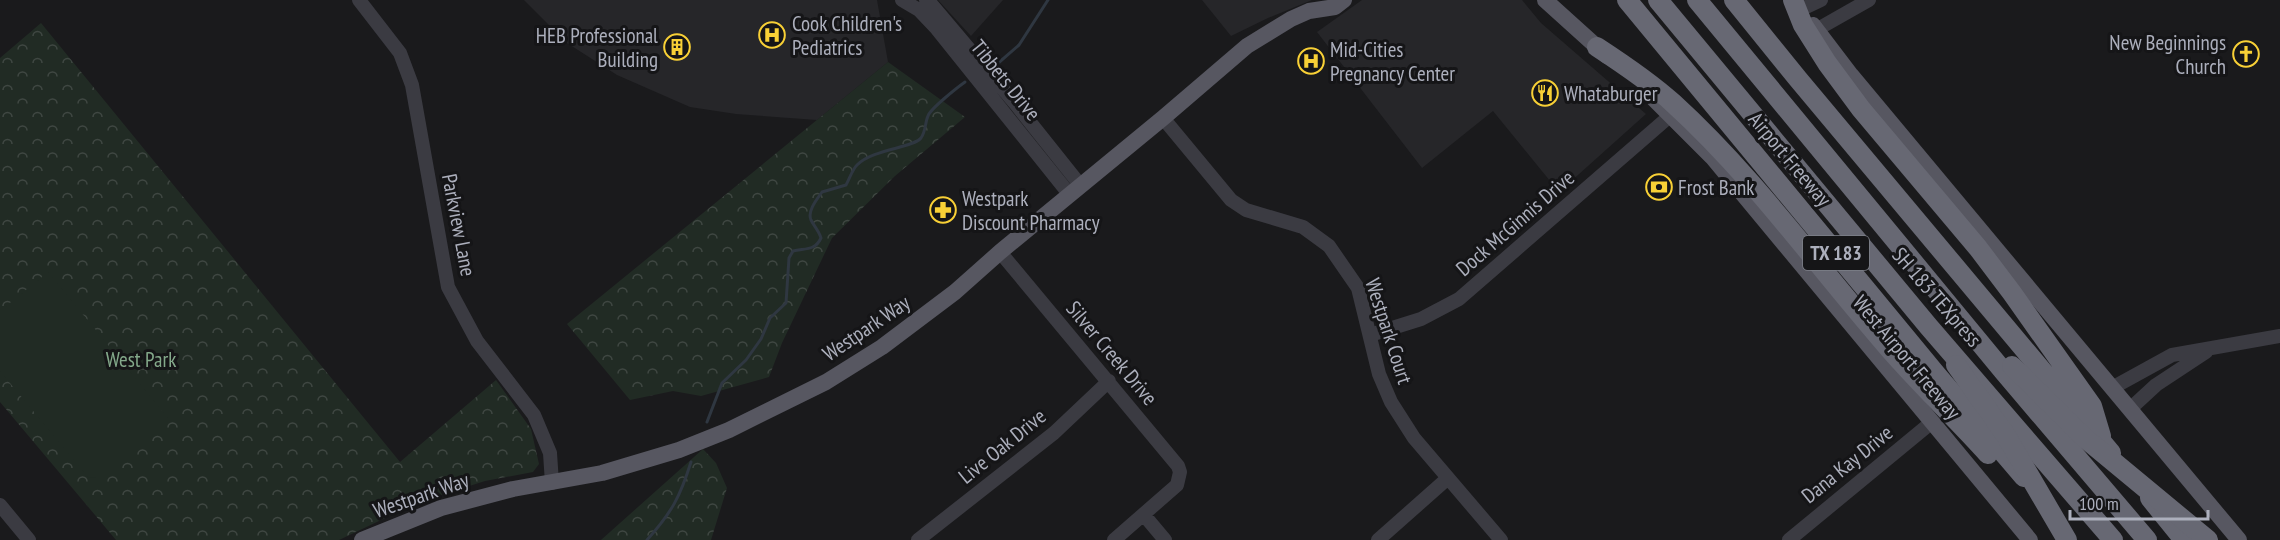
<svg xmlns="http://www.w3.org/2000/svg" width="2280" height="540" font-family="'PT Sans Narrow',sans-serif">
<style>
.built{fill:#262629}
.forest{fill:url(#forest-crowns)}
.pitch{fill:#212b24}
.lines{fill:none;stroke-linecap:round;stroke-linejoin:round}
.stream{stroke:#2f3741;stroke-width:3}
.minor{stroke:#3b3b42;stroke-width:14}
.major{stroke:#575761;stroke-width:16}
.highway{stroke:#676873;stroke-width:20}
.highway-bridge{stroke:#676873;stroke-width:20}
.labels{text-anchor:middle;dominant-baseline:central;stroke-width:6;stroke-linejoin:round;paint-order:stroke}
.shield{fill:#151517;stroke:#7f818a;stroke-width:1.5}
.shield-label{font-size:20px;font-weight:bold;fill:#acafbc}
.poi-label{font-size:21px;fill:#acafbc;stroke:#151517;text-anchor:start}
.street-label{font-size:21px;fill:#acafbc;stroke:#151517}
.park-label{font-size:21px;fill:#83a88a;stroke:#151517}
</style>
<defs>
<pattern id="forest-crowns" width="20" height="18" patternUnits="userSpaceOnUse" patternTransform="scale(1.5)"><rect width="20" height="18" fill="#212b24"/><path d="M2 6a3 3 0 1 1 6 0M12 15a3 3 0 1 1 6 0" fill="none" stroke="#3f4742"/></pattern>
</defs>
<rect width="100%" height="100%" fill="#1a1a1c"/>
<!-- built -->
<path class="built" d="M 524,0 L 877,0 L 888,62 L 817,120 L 736,114 L 690,107 L 617,75 L 567,43 Z
M 938,0 L 1003,0 L 971,36 Z
M 1202,0 L 1312,0 L 1268,18 L 1231,36 Z
M 1362,0 L 1522,0 L 1541,23 L 1646,114 L 1559,192 L 1493,111 L 1422,168 L 1317,32 Z"/>
<!-- forest -->
<path class="forest" d="M 41,23 L 400,462 L 496,380 L 531,429 L 539,464 L 533,472 L 485,481 L 444,494 L 400,511 L 339,540 L 116,540 L 0,402 L 0,58 Z
M 888,62 L 965,117 L 895,176 L 832,238 L 782,343 L 769,377 L 701,396 L 673,391 L 630,400 L 567,324 Z
M 703,449 L 716,463 L 727,488 L 711,540 L 601,540 Z"/>
<!-- pitch -->
<path class="pitch" d="M 48,272 L 168,418 L 96,478 L 88,477 L 0,371 L 0,311 Z"/>
<g class="lines">
<!-- stream -->
<path class="stream" d="M 996,65 L 1019,45 L 1048,0
M 707,422 L 722,383 L 746,360 L 761,339 L 770,318 L 786,303 L 789,258 L 793,251 C 805,248 815,251 821,238 C 819,231 814,226 811,220 C 807,211 817,199 822,192 L 846,185 C 850,178 852,170 857,165 C 873,149 913,148 921,138 C 926,131 925,122 928,116 C 930,109 958,87 965,82
M 647,540 C 672,512 680,497 691,462"/>
<!-- minor -->
<path class="minor" d="M 359,0 L 400,53 L 412,85 L 448,287 L 477,341 L 534,415 L 550,453 L 552,483
M 902,0 L 919,10 L 937,29 L 1070,195
M 926,0 L 932,5 L 1014,102 L 1081,186
M 1802,9 L 1821,0
M 1816,30 L 1869,0
M 1163,118 L 1231,200 L 1246,210 L 1303,227 L 1329,246 L 1358,288 L 1379,374 L 1391,402 L 1414,438 L 1501,540
M 1000,252 L 1178,466 L 1180,472 L 1177,485 L 1114,540
M 1370,335 L 1421,319 L 1459,299 L 1671,115
M 2112,388 L 2172,355 L 2280,336
M 2130,409 L 2156,385 L 2206,352
M 0,505 L 29,540
M 1144,515 L 1165,540
M 918,540 L 1054,433 L 1109,381
M 1378,540 L 1448,478
M 1789,540 L 1932,422"/>
<!-- major -->
<path class="major" d="M 1545,0 L 1607,56
M 1813,25 L 1851,75 L 2239,540
M 1650,95 L 1712,157 L 2030,540
M 362,540 L 441,508 L 513,489 L 602,473 L 679,450 L 729,430 L 826,382 L 882,347 L 955,292 L 1000,252 L 1163,118 L 1247,46 L 1291,19 L 1309,11 L 1335,7 L 1344,0"/>
<!-- highway -->
<path class="highway" d="M 1627,0 L 1936,374 L 2024,477
M 1658,0 L 1929,327 L 2113,540
M 1697,0 L 2004,372 L 2147,540
M 1734,0 L 1798,79 L 2111,453
M 1793,0 L 1803,25 L 1827,63 L 1861,109 L 1978,248 L 2012,293 L 2092,406 L 2101,436
M 1597,47 C 1623,64 1650,82 1673,103 C 1751,174 1812,259 1880,338 C 1914,379 1953,415 1988,454
M 2150,498 L 2184,540"/>
<!-- highway-bridge -->
<path class="highway-bridge" d="M 1956,365 L 2005,434 L 2067,540
M 2012,366 L 2086,439 L 2208,540"/>
</g>
<!-- icons -->
<defs>
<g id="hospital-ring" transform="scale(1.35)"><circle r="9.5" fill="#151517" stroke="#f8d036" stroke-width="1.5"/><path d="M-5-5h3v3.5h4V-5h3V5h-3V1.5h-4V5h-3Z" fill="#f8d036"/></g>
<g id="building-ring" transform="scale(1.35)"><circle r="9.5" fill="#151517" stroke="#f8d036" stroke-width="1.5"/><path d="M-4-6H4V6H1V3H-1V6H-4ZM-2.5-4.3h1.7v1.8h-1.7ZM.8-4.3h1.7v1.8H.8ZM-2.5-1h1.7V.8h-1.7ZM.8-1h1.7V.8H.8Z" fill="#f8d036"/></g>
<g id="church-ring" transform="scale(1.35)"><circle r="9.5" fill="#151517" stroke="#f8d036" stroke-width="1.5"/><path d="M-1.2-6h2.4v3.5h3.3v2.4h-3.3V6h-2.4V-.1h-3.3v-2.4h3.3Z" fill="#f8d036"/></g>
<g id="restaurant-ring" transform="scale(1.35)"><circle r="9.5" fill="#151517" stroke="#f8d036" stroke-width="1.5"/><path d="M-5-6h1v4h1v-4h1v4h1v-4h1v5L-1.5 .5V6h-2V.5L-5-1ZM5-6V6H3V1.5H1.5Q1.5-4 5-6Z" fill="#f8d036"/></g>
<g id="bank-ring" transform="scale(1.35)"><circle r="9.5" fill="#151517" stroke="#f8d036" stroke-width="1.5"/><path d="M-6-4H6V4H-6ZM0-2.3a2.3 2.3 0 1 0 0 4.6a2.3 2.3 0 1 0 0-4.6Z" fill="#f8d036"/></g>
<g id="pharmacy-ring" transform="scale(1.35)"><circle r="9.5" fill="#151517" stroke="#f8d036" stroke-width="1.5"/><path d="M-2-6h4v4h4v4h-4v4h-4v-4h-4v-4h4Z" fill="#f8d036"/></g>
</defs>
<g fill-rule="evenodd">
<use href="#hospital-ring" x="772" y="35"/>
<use href="#building-ring" x="677" y="47"/>
<use href="#church-ring" x="2246" y="54"/>
<use href="#hospital-ring" x="1311" y="61"/>
<use href="#restaurant-ring" x="1545" y="93"/>
<use href="#bank-ring" x="1659" y="187"/>
<use href="#pharmacy-ring" x="943" y="210"/>
</g>
<g class="labels">
<!-- shield labels -->
<rect class="shield" x="1803" y="236" width="66" height="34" rx="4.5"/>
<g class="shield-label">
<text x="1836" y="253">TX 183</text>
</g>
<!-- poi labels -->
<g class="poi-label">
<text x="792" y="23">Cook Children's<tspan x="792" dy="24">Pediatrics</tspan></text>
<text x="658" y="35" text-anchor="end">HEB Professional<tspan x="658" dy="24">Building</tspan></text>
<text x="2226" y="42" text-anchor="end">New Beginnings<tspan x="2226" dy="24">Church</tspan></text>
<text x="1330" y="49">Mid-Cities<tspan x="1330" dy="24">Pregnancy Center</tspan></text>
<text x="1564" y="93">Whataburger</text>
<text x="1678" y="187">Frost Bank</text>
<text x="962" y="198">Westpark<tspan x="962" dy="24">Discount Pharmacy</tspan></text>
</g>
<!-- street labels -->
<g class="street-label">
<text transform="translate(1006 80) rotate(51)">Tibbets Drive</text>
<text transform="translate(1790 159) rotate(50)">Airport Freeway</text>
<text transform="translate(1515 223) rotate(-41)">Dock McGinnis Drive</text>
<text transform="translate(459 225) rotate(79)">Parkview Lane</text>
<text transform="translate(1937 297) rotate(49)">SH 183 TEXpress</text>
<text transform="translate(866 328) rotate(-34)">Westpark Way</text>
<text transform="translate(1389 331) rotate(72)">Westpark Court</text>
<text transform="translate(1112 353) rotate(50)">Silver Creek Drive</text>
<text transform="translate(1907 357) rotate(50)">West Airport Freeway</text>
<text transform="translate(1002 446) rotate(-39)">Live Oak Drive</text>
<text transform="translate(1847 464) rotate(-39)">Dana Kay Drive</text>
<text transform="translate(421 495) rotate(-19)">Westpark Way</text>
</g>
<!-- park labels -->
<g class="park-label">
<text x="141" y="359">West Park</text>
</g>
</g>
<!-- scale -->
<path d="M2070 510v9h138v-9" fill="none" stroke="#acafbc" stroke-width="3"/>
<text x="2079" y="510" font-size="18" fill="#acafbc" stroke="#151517" stroke-width="4.5" paint-order="stroke">100 m</text>
</svg>
